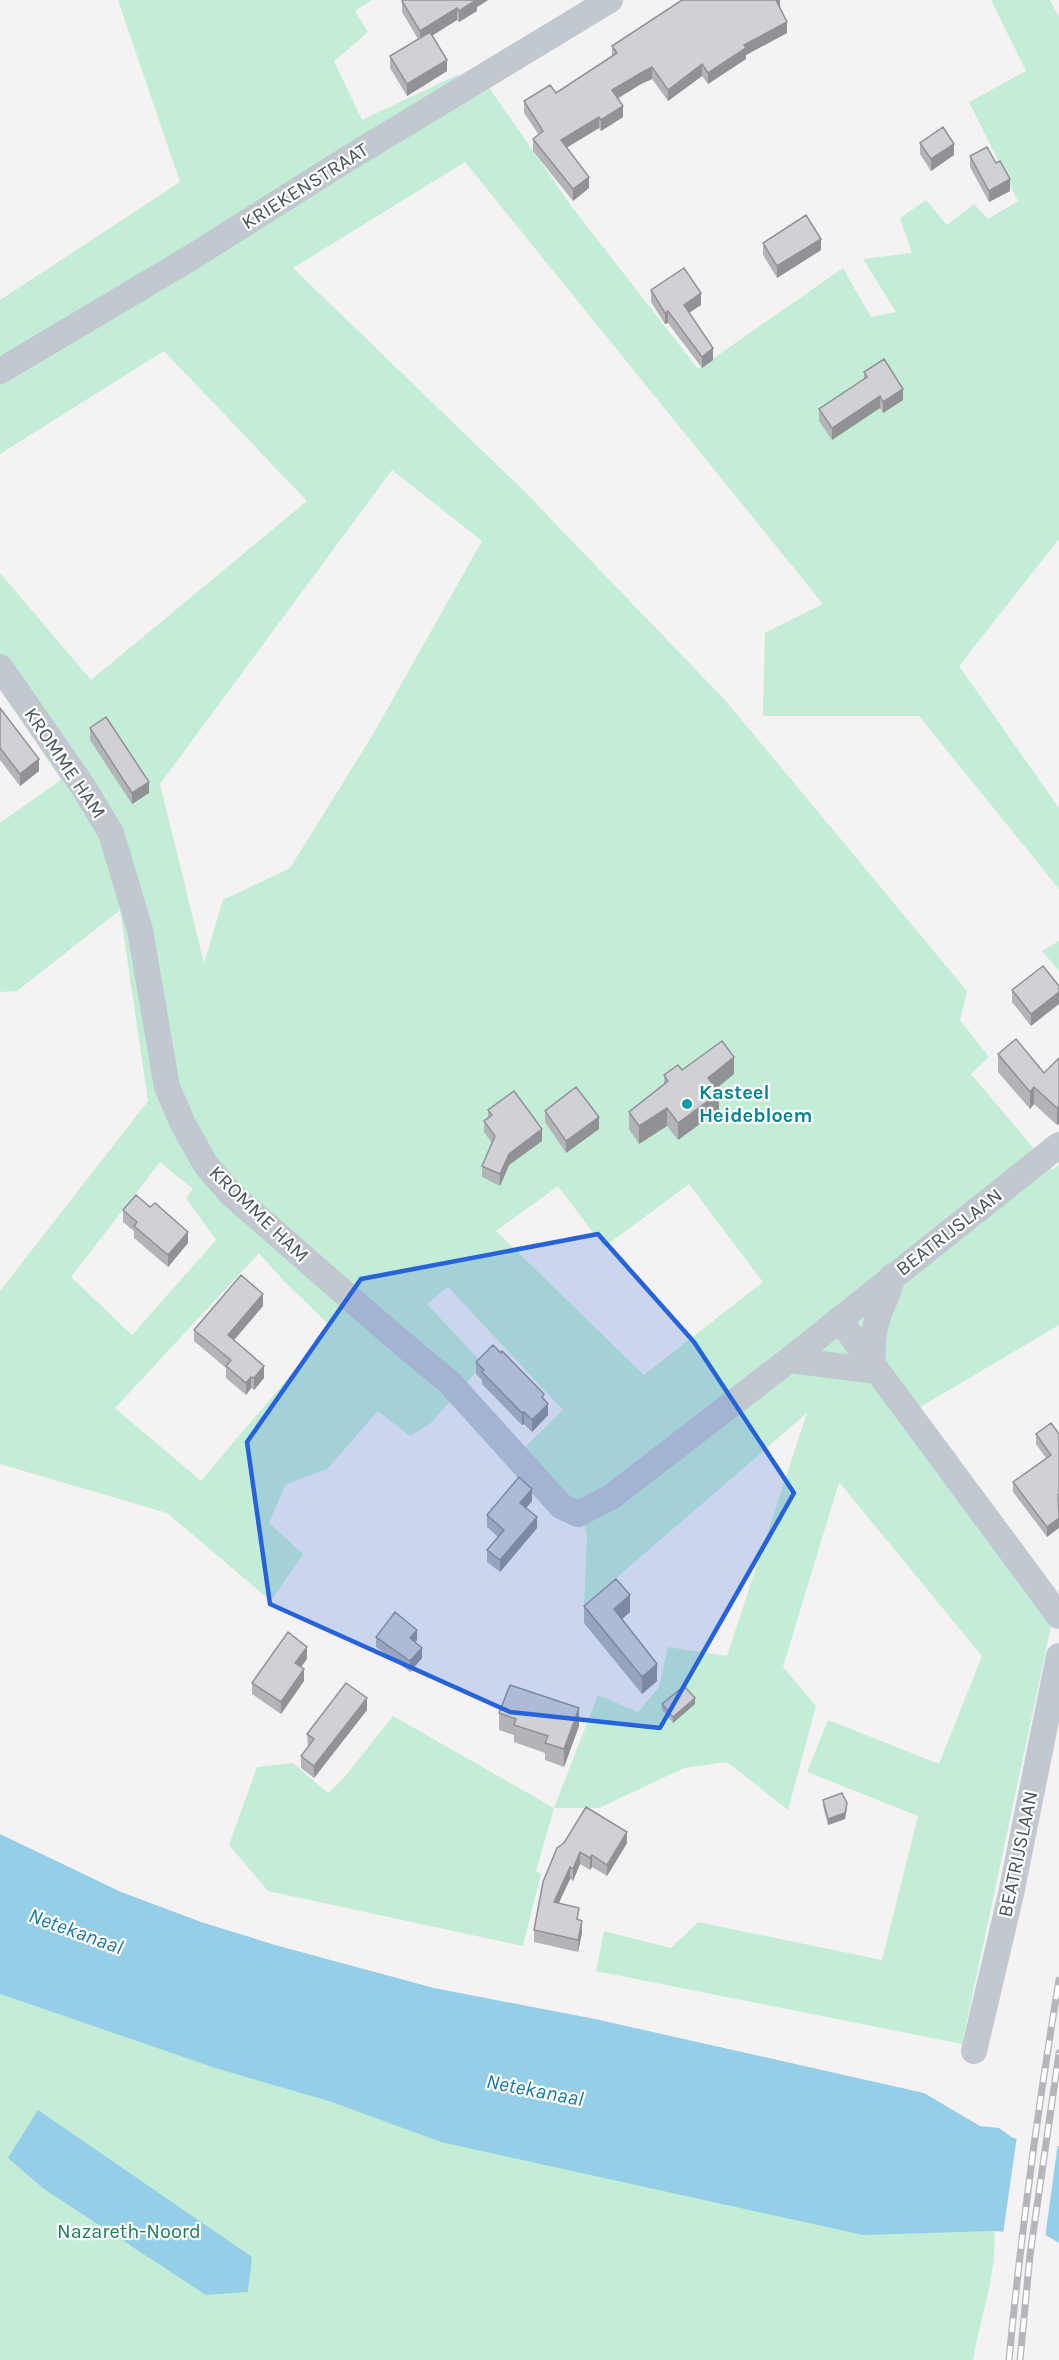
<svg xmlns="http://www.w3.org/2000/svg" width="1059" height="2360" font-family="Karla,sans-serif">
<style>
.green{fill:#c4edd8;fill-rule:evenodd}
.water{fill:#94cee7}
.pier{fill:#f4f2f2}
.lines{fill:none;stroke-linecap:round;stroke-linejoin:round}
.minor{stroke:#c1c8cf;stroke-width:26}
.rail-casing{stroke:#b4b6bb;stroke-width:7}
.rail{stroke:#fff;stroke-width:4.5;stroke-dasharray:14;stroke-linecap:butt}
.wall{fill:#b2b4b8}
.shaded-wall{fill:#919296}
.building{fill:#cfd1d6;stroke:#919296;stroke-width:1.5}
.marked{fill:#2662da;fill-opacity:0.2;stroke:#2662da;stroke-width:4.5;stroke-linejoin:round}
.culture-dot{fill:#0f9aa8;stroke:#fff;stroke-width:2}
.labels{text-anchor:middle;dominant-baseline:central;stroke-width:4.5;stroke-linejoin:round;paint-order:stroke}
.street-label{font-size:20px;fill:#4b535e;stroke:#fff}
.culture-label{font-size:20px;font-weight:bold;fill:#0d838f;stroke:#fff;text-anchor:start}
.park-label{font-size:20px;fill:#1e7d57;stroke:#fff}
.water-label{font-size:21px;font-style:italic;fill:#1679a6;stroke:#fff}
</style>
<rect width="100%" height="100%" fill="#f4f2f2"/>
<!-- green -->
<path class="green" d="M 118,0 L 372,0 L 355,11 L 368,32 L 334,61 L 362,120 L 457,75 L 485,82 L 572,207 L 698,369 L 843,268 L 871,317 L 896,312 L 863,259 L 912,253 L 900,218 L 926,200 L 947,225 L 974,204 L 988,219 L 1018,201 L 969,102 L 1026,71 L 991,0 L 1050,0 L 1059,17 L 1059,539 L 959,666 L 1059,808 L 1059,889 L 919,716 L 763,716 L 765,633 L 823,604 L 465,162 L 293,268 L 522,489 L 725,700 L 967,991 L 960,1020 L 989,1057 L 971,1074 L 1052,1170 L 1059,1165 L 1059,1325 L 900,1419 L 1052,1622 L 962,2044 L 596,1971 L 604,1931 L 671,1948 L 698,1922 L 882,1960 L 918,1816 L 807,1772 L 828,1720 L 939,1764 L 982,1656 L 839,1482 L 783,1667 L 816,1706 L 788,1810 L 727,1762 L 684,1768 L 599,1808 L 554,1808 L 536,1871 L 541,1874 L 523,1946 L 268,1891 L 229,1845 L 257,1767 L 293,1763 L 328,1793 L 343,1779 L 393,1716 L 554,1808 L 598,1695 L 638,1712 L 659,1687 L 668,1647 L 727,1656 L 807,1413 L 584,1606 L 587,1535 L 584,1524 L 525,1447 L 563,1410 L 448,1287 L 427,1304 L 483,1364 L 431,1423 L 410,1436 L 378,1411 L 327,1469 L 285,1485 L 269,1523 L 303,1554 L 271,1601 L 167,1513 L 0,1464 L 0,1291 L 148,1101 L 120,910 L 17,991 L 0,992 L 0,823 L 61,780 L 0,688 L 0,573 L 91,680 L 307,501 L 164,351 L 0,454 L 0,300 L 180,182 ZM 392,470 L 482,541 L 372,736 L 290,868 L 223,900 L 204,963 L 160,784 ZM 160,1162 L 193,1189 L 186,1198 L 216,1240 L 132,1335 L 71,1277 ZM 689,1184 L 763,1282 L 644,1375 L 496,1231 L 558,1186 L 604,1247 ZM 259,1253 L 282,1279 L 331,1327 L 201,1481 L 115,1408 Z
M 1059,941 L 1059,971 L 1042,951 Z
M 0,1994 L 218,2069 L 332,2102 L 994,2224 C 998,2275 981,2312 973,2360 L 0,2360 Z"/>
<!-- water -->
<path class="water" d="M 0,1834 L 121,1892 L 201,1922 L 275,1945 L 434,1988 L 595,2019 L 924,2093 L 980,2126 L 999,2128 L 1013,2138 L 1059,2146 L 1059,2243 L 1044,2234 L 992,2231 L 863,2235 L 441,2142 L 332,2102 L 218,2069 L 0,1994 Z
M 38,2110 L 252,2257 L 248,2292 L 206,2295 L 44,2189 L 8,2158 Z"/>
<!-- pier -->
<path class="pier" d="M 1017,2136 L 1058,2143 L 1045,2238 L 1003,2234 Z"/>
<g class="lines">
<!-- minor -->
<path class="minor" d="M 0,371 L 192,257 L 344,161 L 610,0
M 0,667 L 82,785 L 111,833 L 140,930 L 167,1087 L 183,1124 L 206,1165 L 231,1194 L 390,1333 L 450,1383 L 552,1496 L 561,1506 L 578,1514 L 611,1497 L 789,1360 L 1059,1145
M 839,1319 L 1059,1616
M 789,1360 L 877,1371
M 873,1365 C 872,1349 872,1333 878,1317 C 882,1303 891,1291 892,1276
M 974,2051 L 1011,1894 L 1059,1656"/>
<!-- rail casing -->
<g class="rail-casing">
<path id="rail" d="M 1009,2360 C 1021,2233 1038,2107 1059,1980
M 1020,2360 L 1030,2255 L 1059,2053"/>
</g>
<!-- rail -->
<use href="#rail" class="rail"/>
</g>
<!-- wall -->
<path class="wall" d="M 403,0 L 488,0 L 477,7 L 477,11 L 459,22 L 457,20 L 432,36 L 447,71 L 407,96 L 390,68 L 390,56 L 418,39 L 402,12 L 402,1 Z
M 780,0 L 780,8 L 787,33 L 746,55 L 746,59 L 708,84 L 702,76 L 668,101 L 652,79 L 641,84 L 618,98 L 623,117 L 601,131 L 599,128 L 566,148 L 589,188 L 573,201 L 533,151 L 533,139 L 539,135 L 524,113 L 524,101 L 556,93 L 612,56 L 612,46 Z
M 920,143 L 954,155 L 931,171 L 920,154 Z
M 970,156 L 1010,191 L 989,202 L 970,167 Z
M 763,243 L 821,250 L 777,278 L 763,255 Z
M 651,290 L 701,305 L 689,313 L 713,360 L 702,368 L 668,323 L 665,324 L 651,302 Z
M 864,372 L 903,400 L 883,413 L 880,408 L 832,440 L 819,421 L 819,409 L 864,380 Z
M 0,708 L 39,771 L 20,786 L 0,760 Z
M 90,728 L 149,793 L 132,804 L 90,740 Z
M 1059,986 L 1031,1026 L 1012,1002 L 1012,990 Z
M 998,1054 L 1044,1073 L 1059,1058 L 1059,1124 L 1057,1125 L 1034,1104 L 1030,1109 L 998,1072 Z
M 682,1070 L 734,1074 L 716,1089 L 719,1110 L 678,1140 L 667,1126 L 639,1144 L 629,1129 L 629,1112 L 664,1084 L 664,1075 Z
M 488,1110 L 542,1141 L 509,1165 L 500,1186 L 482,1177 L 482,1166 L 492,1143 L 484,1132 L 484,1121 L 488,1117 Z
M 545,1111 L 599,1129 L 566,1153 L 545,1122 Z
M 123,1210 L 188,1243 L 168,1267 L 134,1238 L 134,1231 L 123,1222 Z
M 263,1306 L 234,1340 L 264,1378 L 254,1390 L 251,1388 L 246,1395 L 226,1378 L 226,1368 L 194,1341 L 194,1330 Z
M 476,1362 L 544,1399 L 548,1415 L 532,1432 L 524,1424 L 522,1425 L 482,1384 L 482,1380 L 476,1374 Z
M 1036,1434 L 1059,1434 L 1047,1537 L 1013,1492 L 1013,1482 L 1046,1458 L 1036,1444 Z
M 532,1501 L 526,1508 L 537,1528 L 500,1572 L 487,1562 L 487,1550 L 498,1537 L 487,1527 L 487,1515 Z
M 584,1606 L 630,1612 L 622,1619 L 657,1681 L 642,1694 L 584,1623 Z
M 376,1637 L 417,1640 L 415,1642 L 422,1658 L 410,1672 L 376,1647 Z
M 307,1659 L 301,1667 L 304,1681 L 281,1714 L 252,1694 L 252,1683 Z
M 662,1704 L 695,1704 L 673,1723 L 662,1710 Z
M 367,1710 L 314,1778 L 301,1768 L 301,1756 L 308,1747 L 307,1734 Z
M 499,1713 L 579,1726 L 564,1767 L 545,1760 L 545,1753 L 514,1742 L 514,1735 L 499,1730 Z
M 823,1800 L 847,1809 L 845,1819 L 828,1825 L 823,1806 Z
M 627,1843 L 607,1876 L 592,1867 L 590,1870 L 580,1864 L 573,1881 L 570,1879 L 559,1903 L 579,1920 L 582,1933 L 578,1952 L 534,1942 L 534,1930 L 557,1848 Z"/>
<!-- shaded-wall -->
<path class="shaded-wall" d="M 476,0 L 488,0 L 477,7 L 477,11 L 459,22 L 459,11 Z
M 775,0 L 780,0 L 780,8 Z
M 457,8 L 457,20 L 420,43 L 420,31 Z
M 787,22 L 787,33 L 746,55 L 746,59 L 708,84 L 708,73 L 744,45 Z
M 447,60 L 447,71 L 407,96 L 407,84 Z
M 702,64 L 702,76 L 668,101 L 668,90 Z
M 652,67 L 652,79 L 641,84 L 612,102 L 612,90 L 641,73 Z
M 623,106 L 623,117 L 601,131 L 601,120 Z
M 599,117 L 599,128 L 561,151 L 561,140 Z
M 954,144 L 954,155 L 931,171 L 931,159 Z
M 589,177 L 589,188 L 573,201 L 573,189 Z
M 1010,179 L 1010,191 L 989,202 L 989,191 Z
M 821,239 L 821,250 L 777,278 L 777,266 Z
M 701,293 L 701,305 L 684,316 L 684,305 Z
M 668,311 L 668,323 L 665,324 L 665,313 Z
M 713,348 L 713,360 L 702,368 L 702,357 Z
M 903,389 L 903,400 L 883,413 L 883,402 Z
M 880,396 L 880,408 L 832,440 L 832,428 Z
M 39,759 L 39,771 L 20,786 L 20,774 Z
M 149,782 L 149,793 L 132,804 L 132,793 Z
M 1059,992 L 1059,1004 L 1031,1026 L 1031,1014 Z
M 734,1057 L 734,1074 L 708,1095 L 708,1078 Z
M 1034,1087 L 1034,1104 L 1030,1109 L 1030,1092 Z
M 719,1093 L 719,1110 L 678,1140 L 678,1123 Z
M 1059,1106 L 1059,1124 L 1057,1125 L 1057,1108 Z
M 667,1108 L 667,1126 L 639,1144 L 639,1126 Z
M 599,1117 L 599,1129 L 566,1153 L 566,1141 Z
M 542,1129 L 542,1141 L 509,1165 L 500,1186 L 500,1174 L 509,1154 Z
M 188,1232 L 188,1243 L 168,1267 L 168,1255 Z
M 263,1294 L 263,1306 L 228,1347 L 228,1335 Z
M 264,1366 L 264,1378 L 254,1390 L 254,1378 Z
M 251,1377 L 251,1388 L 246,1395 L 246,1383 Z
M 548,1404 L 548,1415 L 532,1432 L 532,1420 Z
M 524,1412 L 524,1424 L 522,1425 L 522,1413 Z
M 532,1489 L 532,1501 L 520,1515 L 520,1503 Z
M 537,1517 L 537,1528 L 500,1572 L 500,1560 Z
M 1059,1518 L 1059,1528 L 1047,1537 L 1047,1527 Z
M 630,1595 L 630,1612 L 614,1626 L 614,1609 Z
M 417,1630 L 417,1640 L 410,1648 L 410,1638 Z
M 307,1647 L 307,1659 L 295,1675 L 295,1663 Z
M 422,1648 L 422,1658 L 410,1672 L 410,1661 Z
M 657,1664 L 657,1681 L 642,1694 L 642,1677 Z
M 304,1669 L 304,1681 L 281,1714 L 281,1702 Z
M 367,1698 L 367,1710 L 314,1778 L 314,1766 Z
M 695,1698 L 695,1704 L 673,1723 L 673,1717 Z
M 579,1708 L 579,1726 L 564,1767 L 564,1749 Z
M 847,1803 L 845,1819 L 828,1825 L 828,1819 Z
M 627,1832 L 627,1843 L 607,1876 L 607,1865 Z
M 580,1852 L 580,1864 L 573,1881 L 573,1869 Z
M 592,1855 L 592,1867 L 590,1870 L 590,1858 Z
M 570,1867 L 570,1879 L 554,1913 L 554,1902 Z
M 582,1921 L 582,1933 L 578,1952 L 578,1940 Z"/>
<!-- building -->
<path class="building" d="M 403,0 L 476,0 L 459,11 L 457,8 L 420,31 L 402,1 Z
M 682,0 L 776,0 L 787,22 L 744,45 L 746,48 L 708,73 L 702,64 L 668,90 L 652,67 L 641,73 L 612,90 L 623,106 L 601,120 L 599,117 L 561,140 L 589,177 L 573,189 L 533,139 L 543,131 L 524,101 L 550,85 L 556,93 L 617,53 L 612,46 Z
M 430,32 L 447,60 L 407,84 L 390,56 Z
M 943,127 L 954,144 L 931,159 L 920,143 Z
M 987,147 L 996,163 L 1000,161 L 1010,179 L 989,191 L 970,156 Z
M 806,215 L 821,239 L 777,266 L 763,243 Z
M 684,268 L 701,293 L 684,305 L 713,348 L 702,357 L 668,311 L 665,313 L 651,290 Z
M 884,359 L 903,389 L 883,402 L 880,396 L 832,428 L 819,409 L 867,377 L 864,372 Z
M 0,708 L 39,759 L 20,774 L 0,748 Z
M 106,717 L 149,782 L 132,793 L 90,728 Z
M 1043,966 L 1059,986 L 1059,992 L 1031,1014 L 1012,990 Z
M 1016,1039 L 1044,1073 L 1059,1058 L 1059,1106 L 1057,1108 L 1034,1087 L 1030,1092 L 998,1054 Z
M 722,1041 L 734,1057 L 708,1078 L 719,1093 L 678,1123 L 667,1108 L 639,1126 L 629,1112 L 668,1081 L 664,1075 L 678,1065 L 682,1070 Z
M 576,1087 L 599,1117 L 566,1141 L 545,1111 Z
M 514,1091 L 542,1129 L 509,1154 L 500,1174 L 482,1166 L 495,1136 L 484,1121 L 492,1115 L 488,1110 Z
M 136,1195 L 150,1207 L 155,1203 L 188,1232 L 168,1255 L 134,1226 L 137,1222 L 123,1210 Z
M 241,1275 L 263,1294 L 228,1335 L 264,1366 L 254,1378 L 251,1377 L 246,1383 L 226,1366 L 231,1360 L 194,1330 Z
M 493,1345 L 501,1353 L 502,1351 L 544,1394 L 542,1397 L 548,1404 L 532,1420 L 524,1412 L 522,1413 L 482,1372 L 484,1370 L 476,1362 Z
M 1051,1423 L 1059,1434 L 1059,1494 L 1058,1495 L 1059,1518 L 1047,1527 L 1013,1482 L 1051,1455 L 1036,1434 Z
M 519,1477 L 532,1489 L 520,1503 L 537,1517 L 500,1560 L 487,1550 L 504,1530 L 487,1515 Z
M 616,1579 L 630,1595 L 614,1609 L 657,1664 L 642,1677 L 584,1606 Z
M 395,1612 L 417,1630 L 410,1638 L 422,1648 L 410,1661 L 376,1637 Z
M 288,1632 L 307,1647 L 295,1663 L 304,1669 L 281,1702 L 252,1683 Z
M 346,1683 L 367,1698 L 314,1766 L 301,1756 L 314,1739 L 307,1734 Z
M 510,1685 L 579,1708 L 564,1749 L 545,1743 L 548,1736 L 514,1725 L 516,1719 L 499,1713 Z
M 684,1686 L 695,1698 L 673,1717 L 662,1704 Z
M 842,1793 L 847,1803 L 845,1813 L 828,1819 L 823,1800 Z
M 586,1807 L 627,1832 L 607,1865 L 592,1855 L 590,1858 L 580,1852 L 573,1869 L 570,1867 L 554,1902 L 579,1908 L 577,1919 L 582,1921 L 578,1940 L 534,1930 L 543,1882 L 557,1848 L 564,1843 Z"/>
<!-- marked area -->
<path class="marked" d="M 598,1234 L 694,1342 L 794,1493 L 660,1728 L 510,1712 L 270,1604 L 247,1442 L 361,1279 Z"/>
<!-- markers -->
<circle class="culture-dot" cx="687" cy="1104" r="6"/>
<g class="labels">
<!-- street labels -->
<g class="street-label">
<text transform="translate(305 186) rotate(-32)">KRIEKENSTRAAT</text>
<text transform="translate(65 763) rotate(56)">KROMME HAM</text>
<text transform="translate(259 1214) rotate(44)">KROMME HAM</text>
<text transform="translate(949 1232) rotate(-38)">BEATRIJSLAAN</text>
<text transform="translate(1018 1854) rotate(-78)">BEATRIJSLAAN</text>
</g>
<!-- culture labels -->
<g class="culture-label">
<text x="699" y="1092">Kasteel<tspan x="699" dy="23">Heidebloem</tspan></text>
</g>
<!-- park labels -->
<g class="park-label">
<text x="129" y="2231">Nazareth-Noord</text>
</g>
<!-- water labels -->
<g class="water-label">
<text transform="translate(76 1931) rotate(20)">Netekanaal</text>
<text transform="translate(535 2090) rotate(11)">Netekanaal</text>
</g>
</g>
</svg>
